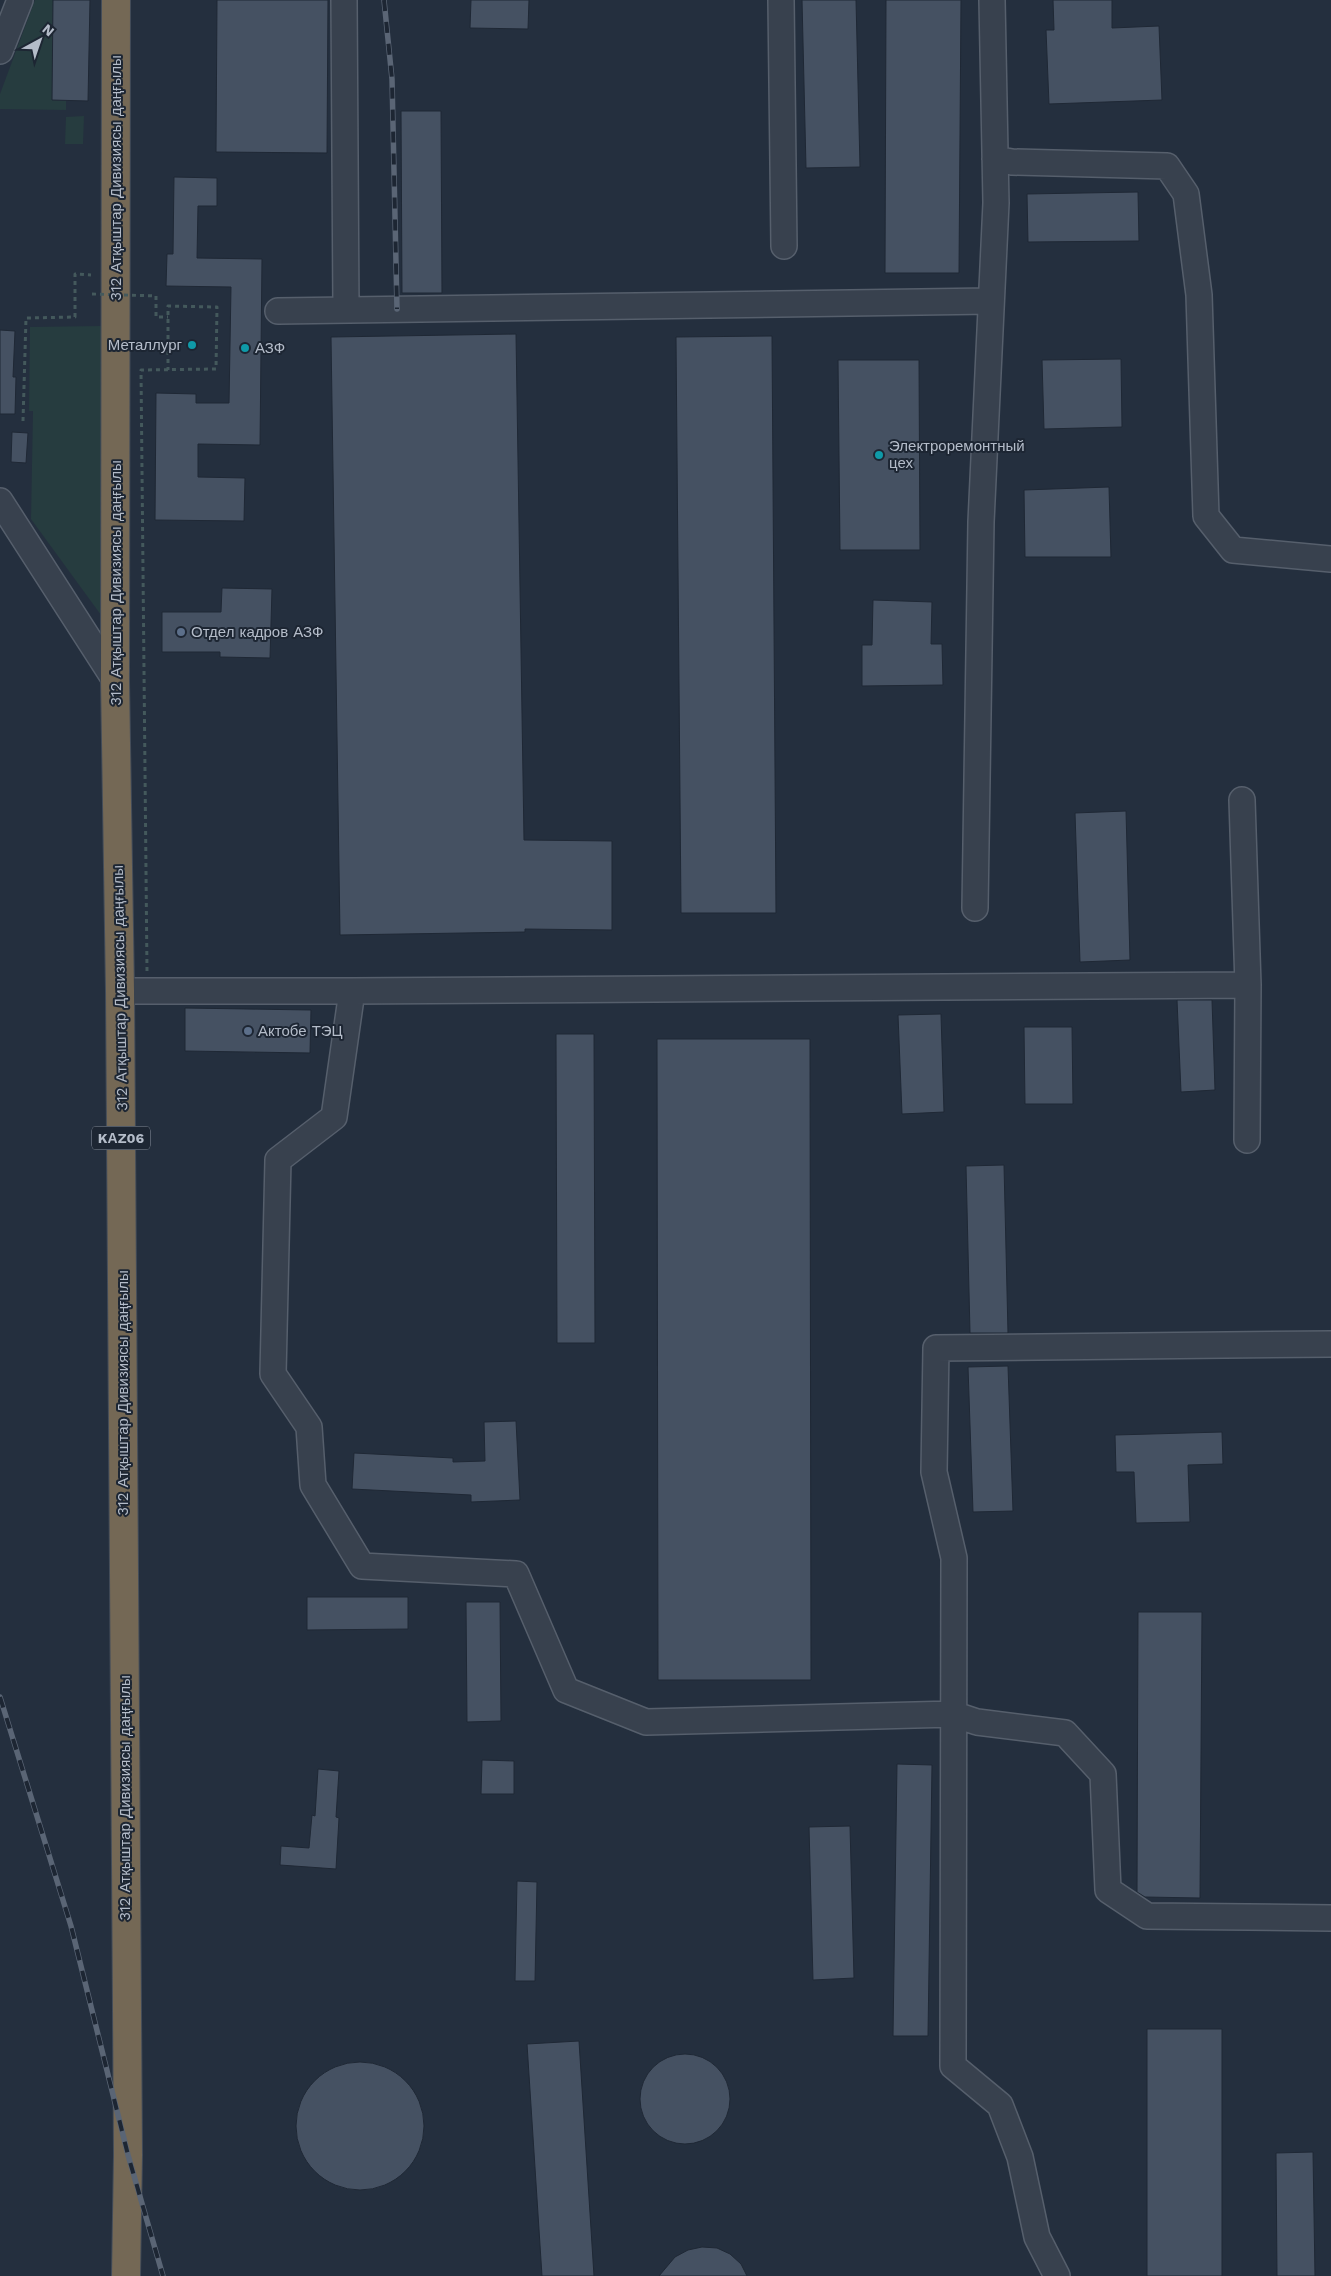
<svg xmlns="http://www.w3.org/2000/svg" width="1331" height="2276" font-family="'Work Sans',sans-serif">
<style>
.green{fill:#263c3f}
.building{fill:#455162;stroke:#1f2835}
.lines{fill:none;stroke-linecap:round;stroke-linejoin:round}
.minor-casing{stroke:#565f6c;stroke-width:28}
.highway-casing{stroke:#434c59;stroke-width:30}
.path{stroke:#44595c;stroke-width:3;stroke-dasharray:4 4;stroke-linecap:butt}
.minor{stroke:#38414e;stroke-width:25}
.highway{stroke:#746855;stroke-width:28}
.rail-casing{stroke:#5a6575;stroke-width:5.5}
.rail{stroke:#1d2633;stroke-width:4;stroke-dasharray:11;stroke-linecap:butt}
.path-bridge{stroke:#44595c;stroke-width:3;stroke-dasharray:4 4;stroke-linecap:butt}
.culture-dot{fill:#0f9aa8;stroke:#1d2633;stroke-width:2}
.service-dot{fill:#5c6f8a;stroke:#1d2633;stroke-width:2}
.labels{text-anchor:middle;dominant-baseline:central;stroke-width:4;stroke-linejoin:round;paint-order:stroke}
.shield{fill:#1d2633;stroke:#878f9c;stroke-width:1}
.shield-label{font-size:14px;font-weight:bold;fill:#b4bcc9}
.street-label{font-size:15px;fill:#b4bcc9;stroke:#1d2633}
.poi-label{font-size:15px;fill:#b4bcc9;stroke:#1d2633;text-anchor:start}
</style>
<rect width="100%" height="100%" fill="#242f3e"/>
<!-- green -->
<path class="green" d="M 35,0 L 53,0 L 52,100 L 66,101 L 66,110 L 0,109 L 0,94 Z
M 84,116 L 83,144 L 65,144 L 66,117 Z
M 102,326 L 101,615 L 31,519 L 33,411 L 29,411 L 30,327 Z"/>
<!-- building -->
<path class="building" d="M 53,0 L 90,0 L 88,101 L 52,100 Z
M 217,0 L 328,0 L 327,153 L 216,152 Z
M 471,0 L 529,0 L 528,29 L 470,28 Z
M 802,0 L 856,0 L 860,167 L 806,168 Z
M 886,0 L 961,0 L 959,273 L 885,273 Z
M 1053,0 L 1112,0 L 1112,28 L 1159,26 L 1162,100 L 1049,104 L 1046,30 L 1054,30 Z
M 401,111 L 441,111 L 442,293 L 402,293 Z
M 174,177 L 217,178 L 217,206 L 198,206 L 197,258 L 262,259 L 260,445 L 198,444 L 198,477 L 245,478 L 244,521 L 155,520 L 156,393 L 196,394 L 196,403 L 229,403 L 231,287 L 166,286 L 167,254 L 173,254 Z
M 1138,192 L 1139,241 L 1028,242 L 1027,194 Z
M 0,330 L 15,331 L 13,377 L 16,377 L 15,414 L 0,414 Z
M 516,334 L 524,840 L 612,841 L 612,930 L 525,929 L 525,932 L 340,935 L 331,337 Z
M 772,336 L 776,913 L 681,913 L 676,337 Z
M 1121,359 L 1122,427 L 1044,429 L 1042,360 Z
M 838,360 L 919,360 L 920,550 L 840,550 Z
M 12,432 L 28,433 L 26,463 L 11,462 Z
M 1109,487 L 1111,557 L 1025,557 L 1024,490 Z
M 222,588 L 272,589 L 270,658 L 220,657 L 220,652 L 162,652 L 162,612 L 221,612 Z
M 873,600 L 932,602 L 931,644 L 942,644 L 943,685 L 862,686 L 862,645 L 872,645 Z
M 1126,811 L 1130,960 L 1080,962 L 1075,813 Z
M 1177,1000 L 1212,1000 L 1215,1090 L 1181,1092 Z
M 185,1008 L 311,1010 L 310,1053 L 185,1051 Z
M 941,1014 L 944,1112 L 902,1114 L 898,1015 Z
M 1024,1027 L 1072,1027 L 1073,1104 L 1025,1104 Z
M 556,1034 L 594,1034 L 595,1343 L 557,1343 Z
M 657,1039 L 810,1039 L 811,1680 L 658,1680 Z
M 1004,1165 L 1008,1333 L 970,1333 L 966,1166 Z
M 1008,1366 L 1013,1511 L 973,1512 L 968,1367 Z
M 516,1421 L 520,1500 L 471,1502 L 471,1495 L 352,1489 L 354,1453 L 453,1458 L 453,1462 L 485,1461 L 484,1422 Z
M 1222,1432 L 1223,1464 L 1188,1465 L 1190,1522 L 1136,1523 L 1134,1472 L 1116,1472 L 1115,1435 Z
M 307,1597 L 408,1597 L 408,1629 L 307,1630 Z
M 466,1602 L 500,1602 L 501,1721 L 467,1722 Z
M 1138,1612 L 1202,1612 L 1200,1898 L 1145,1897 L 1137,1892 Z
M 482,1760 L 514,1761 L 514,1794 L 481,1794 Z
M 897,1764 L 932,1765 L 928,2036 L 893,2036 Z
M 318,1769 L 339,1771 L 336,1817 L 339,1818 L 336,1869 L 280,1865 L 281,1846 L 309,1848 L 312,1815 L 315,1816 Z
M 850,1826 L 854,1978 L 813,1980 L 809,1827 Z
M 517,1881 L 537,1882 L 535,1981 L 515,1981 Z
M 1147,2029 L 1222,2029 L 1222,2276 L 1147,2276 Z
M 579,2041 L 594,2276 L 542,2276 L 527,2044 Z
M640 2099a45 45 0 1 1 90 0a45 45 0 1 1-90 0Z
M296 2126a64 64 0 1 1 128 0a64 64 0 1 1-128 0Z
M 1313,2152 L 1315,2276 L 1277,2276 L 1276,2153 Z
M 702,2247 L 717,2248 L 730,2254 L 741,2264 L 747,2276 L 659,2276 L 675,2257 L 688,2250 Z"/>
<g class="lines">
<!-- minor casing -->
<g class="minor-casing">
<path id="minor" d="M 344,0 L 346,310
M 781,0 L 784,246
M 0,51 L 20,0
M 995,159 L 1012,162 L 1167,166 L 1186,194 L 1199,295 L 1206,516 L 1233,550 L 1331,559
M 278,311 L 991,301
M 0,501 L 115,680
M 1242,800 L 1248,985 L 1247,1140
M 975,908 L 981,522 L 996,203 L 992,0
M 120,991 L 352,991 L 1248,985
M 352,991 L 334,1117 L 278,1160 L 273,1374 L 309,1427 L 313,1485 L 362,1566 L 516,1574 L 566,1690 L 646,1722 L 953,1714 L 977,1722 L 1065,1733 L 1103,1774 L 1108,1890 L 1147,1916 L 1331,1918
M 1057,2276 L 1037,2237 L 1020,2157 L 1000,2105 L 953,2066 L 954,1558 L 934,1472 L 936,1348 L 1331,1344"/>
</g>
<!-- highway casing -->
<g class="highway-casing">
<path id="highway" d="M 116,0 L 115,680 L 120,991 L 128,2155 L 126,2276"/>
</g>
<!-- path -->
<path class="path" d="M 156,296 L 156,317 L 168,317
M 23,421 L 26,318 L 75,317 L 75,274 L 91,275
M 147,971 L 141,370 L 216,369 L 217,307 L 168,306 L 168,370"/>
<!-- minor -->
<use href="#minor" class="minor"/>
<!-- highway -->
<use href="#highway" class="highway"/>
<!-- rail casing -->
<g class="rail-casing">
<path id="rail" d="M 384,0 L 392,79 L 397,309
M 0,1697 L 71,1926 L 128,2155 L 163,2276"/>
</g>
<!-- rail -->
<use href="#rail" class="rail"/>
<!-- path-bridge -->
<path class="path-bridge" d="M 92,294 L 156,296"/>
</g>
<!-- markers -->
<g class="culture-dot">
<circle cx="192" cy="345" r="5"/>
<circle cx="245" cy="348" r="5"/>
<circle cx="879" cy="455" r="5"/>
</g>
<g class="service-dot">
<circle cx="181" cy="632" r="5"/>
<circle cx="248" cy="1031" r="5"/>
</g>
<g class="labels">
<!-- shield labels -->
<rect class="shield" x="92" y="1126.5" width="58" height="23" rx="4"/>
<g class="shield-label">
<text x="121" y="1138">KАZ06</text>
</g>
<!-- street labels -->
<g class="street-label">
<text transform="translate(116 178) rotate(-90)">312 Атқыштар Дивизиясы даңғылы</text>
<text transform="translate(116 583) rotate(-90)">312 Атқыштар Дивизиясы даңғылы</text>
<text transform="translate(120 988) rotate(-91)">312 Атқыштар Дивизиясы даңғылы</text>
<text transform="translate(123 1393) rotate(-90)">312 Атқыштар Дивизиясы даңғылы</text>
<text transform="translate(125 1798) rotate(-90)">312 Атқыштар Дивизиясы даңғылы</text>
</g>
<!-- poi labels -->
<g class="poi-label">
<text x="182" y="345" text-anchor="end">Металлург</text>
<text x="255" y="348">АЗФ</text>
<text x="889" y="446">Электроремонтный<tspan x="889" dy="17">цех</tspan></text>
<text x="191" y="632">Отдел кадров АЗФ</text>
<text x="258" y="1031">Актобе ТЭЦ</text>
</g>
</g>
<!-- north arrow -->
<g transform="translate(40 40) rotate(40)" stroke="#1d2633" stroke-width="4" paint-order="stroke">
<path d="M0-4L9 19L0 12L-9 19Z" fill="#b4bcc9"/>
<text y="-8" font-size="14" font-weight="bold" text-anchor="middle" fill="#b4bcc9">N</text>
</g>
</svg>
